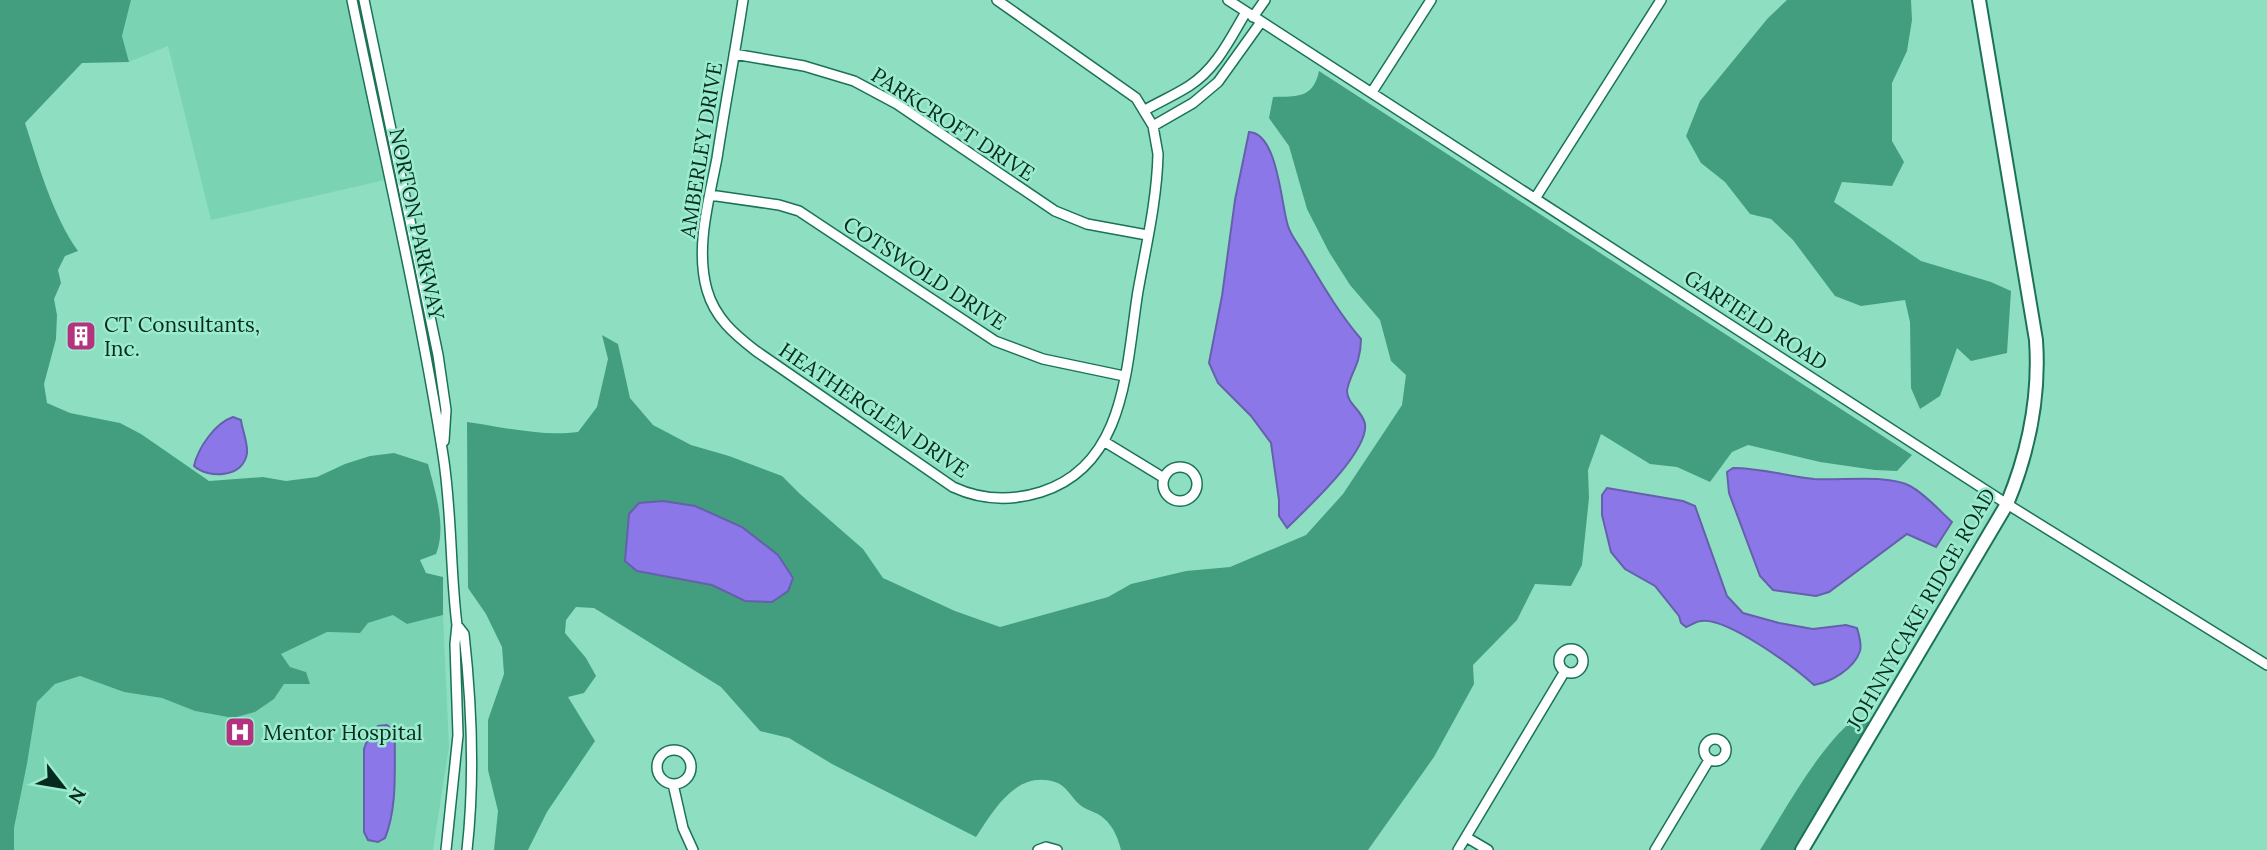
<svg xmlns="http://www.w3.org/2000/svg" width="2267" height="850" font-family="Lora,serif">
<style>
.built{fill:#7ad4b4}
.forest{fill:#439e80}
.water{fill:#8c77e8;stroke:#6460ac;stroke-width:2}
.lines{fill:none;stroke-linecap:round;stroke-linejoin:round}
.minor-casing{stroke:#1b7259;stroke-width:12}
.secondary-casing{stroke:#1b7259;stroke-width:16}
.minor{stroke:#fff;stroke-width:9}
.secondary{stroke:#fff;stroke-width:12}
.labels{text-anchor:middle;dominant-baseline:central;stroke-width:5;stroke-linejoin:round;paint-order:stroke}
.street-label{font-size:21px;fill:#072a20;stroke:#9becce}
.poi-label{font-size:21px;fill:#072a20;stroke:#9becce;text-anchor:start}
</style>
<rect width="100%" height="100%" fill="#8edfc2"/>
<!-- built -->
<path class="built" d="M 131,0 L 348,0 L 385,180 L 211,220 L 168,46 L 129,62 L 122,36 Z
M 393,614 L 407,624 L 443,615 L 449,746 L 433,850 L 14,850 L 14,828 L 27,764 L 37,702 L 55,684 L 80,676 L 124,692 L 162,698 L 195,711 L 233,718 L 255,712 L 274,699 L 284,684 L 306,672 L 290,667 L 281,654 L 327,632 L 360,633 L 368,623 Z"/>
<!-- forest -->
<path class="forest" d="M 0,0 L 131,0 L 122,36 L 129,62 L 82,63 L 25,123 C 39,166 52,214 78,251 L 65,256 L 58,270 L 61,283 L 54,299 L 57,315 L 56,339 L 44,384 L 47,403 L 70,413 L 120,423 L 141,434 L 209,481 L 263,477 L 286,481 L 317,477 L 345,464 L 370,456 L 394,453 L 428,464 C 435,491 447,527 436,554 L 420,560 L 426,573 L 443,577 L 443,615 L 407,624 L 393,615 L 368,623 L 360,633 L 327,632 L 281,654 L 290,667 L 306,672 L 310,684 L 284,684 L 274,699 L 255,712 L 233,718 L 195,711 L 162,698 L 124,692 L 80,676 L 55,684 L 37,702 L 27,764 L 14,828 L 14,850 L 0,850 Z
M 1787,0 L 1911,0 L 1912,20 L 1907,51 L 1892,83 L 1892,141 L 1904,162 L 1892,186 L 1842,182 L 1834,202 L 1921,261 L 1991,282 L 2011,291 L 2007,353 L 1971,361 L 1957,348 L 1940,396 L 1920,409 L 1911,388 L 1910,322 L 1905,300 L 1861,306 L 1835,296 L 1793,240 L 1771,219 L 1750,214 L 1725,182 L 1701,163 L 1686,136 L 1700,101 L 1768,18 Z
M 1319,71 L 1912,455 L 1897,471 L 1875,470 L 1820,462 L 1748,445 L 1732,452 L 1710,482 L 1677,467 L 1650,464 L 1601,434 L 1588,470 L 1589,498 L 1582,565 L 1571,586 L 1535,584 L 1517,620 L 1473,665 L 1474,684 L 1434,757 L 1368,850 L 1121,850 C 1117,835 1112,823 1098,814 C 1092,811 1084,809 1079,804 C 1071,797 1066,785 1055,782 C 1016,770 994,810 976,837 L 832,764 L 789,738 L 760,731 L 721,687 L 594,608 L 576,607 L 566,620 L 565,633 L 586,658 L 596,676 L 584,693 L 568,697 L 595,741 L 547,812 L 528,850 L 494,850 L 498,811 L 488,770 L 488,720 L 504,674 L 502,647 L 486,614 L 468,588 L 467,422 C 503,427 542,437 578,432 L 597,407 L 608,359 L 602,335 L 618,344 L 630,398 L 653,425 L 691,445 L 729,456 L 782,476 L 800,494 L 863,549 L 883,578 L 955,611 L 1000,627 L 1108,597 L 1131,584 L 1186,571 L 1230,567 L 1306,535 L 1343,494 L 1402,405 L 1406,375 L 1391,361 L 1380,320 L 1350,285 L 1329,252 L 1307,209 L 1289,146 L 1269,118 L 1273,97 C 1297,96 1313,99 1319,71 Z
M 1855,718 L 1873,723 L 1797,850 L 1760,850 C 1787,807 1817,750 1855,718 Z"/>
<!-- water -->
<path class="water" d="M 1249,132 C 1278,133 1281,205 1288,226 C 1291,236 1299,245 1304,254 C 1322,284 1338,312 1361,339 C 1361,346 1360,353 1358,360 C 1355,370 1348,381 1347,391 C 1347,404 1363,411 1365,424 C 1369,452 1306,509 1287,528 L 1279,516 L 1279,500 L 1271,443 L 1251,416 L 1218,383 L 1209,363 L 1222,296 L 1235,200 Z
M 233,417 L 241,420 C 242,429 248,443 247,453 C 244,478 208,479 194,466 C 198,448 215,423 233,417 Z
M 1733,468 C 1761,468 1786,476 1814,479 C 1841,481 1888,474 1910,486 C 1925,494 1939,510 1952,522 L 1936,547 L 1907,534 L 1829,592 L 1816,596 L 1773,590 L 1760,576 L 1729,493 L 1727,472 Z
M 1607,488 L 1683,501 L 1695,506 L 1727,596 L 1743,613 L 1779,623 L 1813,629 L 1846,625 L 1857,628 C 1859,635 1862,644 1860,651 C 1854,669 1831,682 1814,685 C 1794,667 1727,617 1701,621 C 1697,621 1691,625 1686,627 L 1681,623 L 1679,616 L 1655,586 L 1625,569 L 1611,552 L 1602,515 L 1602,495 Z
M 663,501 L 695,506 L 742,527 L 778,555 L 793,578 L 788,591 L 772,602 L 745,601 L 712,585 L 637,571 L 625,561 L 629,514 L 639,503 Z
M 387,725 L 395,733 C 394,767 398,806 385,838 L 378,842 L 368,840 L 364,832 L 364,749 L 369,736 L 378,726 Z"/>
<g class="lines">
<!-- minor casing -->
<g class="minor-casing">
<path id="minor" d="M 352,0 C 383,151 419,302 443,455 C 452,511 450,569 457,625 L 455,644 L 458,735 L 446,850
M 364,0 L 438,355 L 446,410 L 444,441
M 743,0 C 735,53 725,105 717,158 C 709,200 695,248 707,290 C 715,318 734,334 756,351 L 953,487 C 981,500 1012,501 1041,492 C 1127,465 1126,365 1138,291 C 1146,246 1157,200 1158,154 L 1153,126 L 1136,98 L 997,0
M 1228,0 L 2007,504 L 2267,665
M 1253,17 L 1265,0
M 734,54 L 804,66 L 854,81 L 897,104 L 1055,211 L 1087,224 L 1147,235
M 1372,92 L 1431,0
M 1145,110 C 1159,102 1175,95 1189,86 C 1216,69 1230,39 1246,12
M 1153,126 L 1193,103 L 1218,82 L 1261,22
M 710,195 L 779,205 L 799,211 L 995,341 L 1043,359 L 1124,376
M 1536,197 L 1661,0
M 1105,442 L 1164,478
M1163 484a17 17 0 1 1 34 0a17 17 0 1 1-34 0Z
M 457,625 L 464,634 C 472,706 475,778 467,850
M1559 661a12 12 0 1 1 24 0a12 12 0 1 1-24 0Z
M1704 750a11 11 0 1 1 22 0a11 11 0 1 1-22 0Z
M657 767a17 17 0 1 1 34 0a17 17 0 1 1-34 0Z
M 673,784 L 683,828 L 693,850
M 1466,837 L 1488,850
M 1038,850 L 1046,847 L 1057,850
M 1458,850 L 1565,671
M 1655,850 L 1709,760"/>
</g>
<!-- secondary casing -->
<g class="secondary-casing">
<path id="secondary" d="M 1802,850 L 2007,504 C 2029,451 2040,397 2036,340 L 1979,0"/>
</g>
<!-- minor -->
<use href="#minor" class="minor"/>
<!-- secondary -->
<use href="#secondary" class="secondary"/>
</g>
<!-- icons -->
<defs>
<g id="building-square" transform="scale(1.575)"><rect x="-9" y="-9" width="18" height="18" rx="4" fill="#b4337e" stroke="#9becce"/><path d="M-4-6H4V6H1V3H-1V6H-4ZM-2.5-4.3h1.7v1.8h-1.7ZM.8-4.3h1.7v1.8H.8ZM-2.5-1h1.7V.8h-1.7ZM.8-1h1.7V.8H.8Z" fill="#fff"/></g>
<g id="hospital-square" transform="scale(1.575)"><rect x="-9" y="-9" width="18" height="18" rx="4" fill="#b4337e" stroke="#9becce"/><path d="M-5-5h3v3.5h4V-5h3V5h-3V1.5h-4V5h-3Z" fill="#fff"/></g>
</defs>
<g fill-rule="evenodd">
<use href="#building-square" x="81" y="336"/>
<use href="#hospital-square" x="240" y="732"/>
</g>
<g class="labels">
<!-- street labels -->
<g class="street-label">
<text transform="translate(953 124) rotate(33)">PARKCROFT DRIVE</text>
<text transform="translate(701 150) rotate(-81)">AMBERLEY DRIVE</text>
<text transform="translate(417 224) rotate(78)">NORTON PARKWAY</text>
<text transform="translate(925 273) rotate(33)">COTSWOLD DRIVE</text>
<text transform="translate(1756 320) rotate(33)">GARFIELD ROAD</text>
<text transform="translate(874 410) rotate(34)">HEATHERGLEN DRIVE</text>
<text transform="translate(1921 609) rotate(-60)">JOHNNYCAKE RIDGE ROAD</text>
</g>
<!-- poi labels -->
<g class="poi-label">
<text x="104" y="324">CT Consultants,<tspan x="104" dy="24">Inc.</tspan></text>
<text x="263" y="732">Mentor Hospital</text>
</g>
</g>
<!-- north arrow -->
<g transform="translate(63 787) rotate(121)" stroke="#9becce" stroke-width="5" paint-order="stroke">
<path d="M0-5L12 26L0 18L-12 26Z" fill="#072a20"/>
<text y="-10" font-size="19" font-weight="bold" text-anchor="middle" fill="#072a20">N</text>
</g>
</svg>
